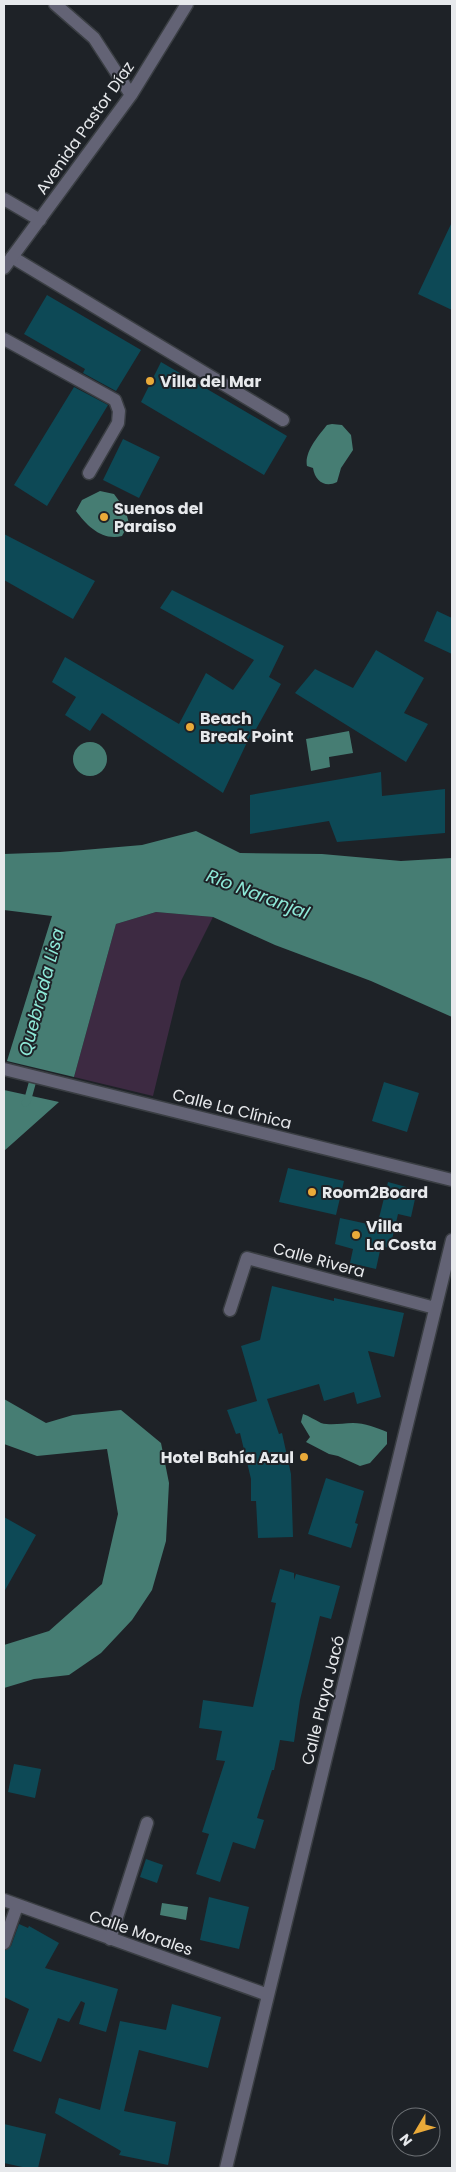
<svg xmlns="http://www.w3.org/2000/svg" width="456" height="2172" font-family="Poppins,sans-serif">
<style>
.green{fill:#3d2a42}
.water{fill:#467d73}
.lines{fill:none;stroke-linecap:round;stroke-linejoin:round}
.stream{stroke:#467d73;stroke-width:7}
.building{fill:#0d4956}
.service-casing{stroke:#3a3e43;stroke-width:15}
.minor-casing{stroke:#3a3e43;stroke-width:15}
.service{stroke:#636375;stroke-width:12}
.minor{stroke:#636375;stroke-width:12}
.poi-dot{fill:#eaaa39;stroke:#1e2227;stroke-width:2}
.labels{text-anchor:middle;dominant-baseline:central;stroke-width:4;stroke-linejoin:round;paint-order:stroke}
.street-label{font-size:16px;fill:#e7e9ec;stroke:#1e2227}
.poi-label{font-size:16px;font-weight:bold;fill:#e7e9ec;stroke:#1e2227;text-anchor:start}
.water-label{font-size:18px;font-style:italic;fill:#8ee9d8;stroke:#1e2227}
</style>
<rect width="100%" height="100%" fill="#1e2227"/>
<!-- green -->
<path class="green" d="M 156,912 L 213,917 L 181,981 L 153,1096 L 74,1077 L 116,924 Z"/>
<!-- water -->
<path class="water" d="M 332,424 L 342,425 L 351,435 L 353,450 L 341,468 L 337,482 C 325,488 315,481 313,468 L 307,466 C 304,452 319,435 327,425 Z
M 100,491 L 114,494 L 125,509 L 129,523 L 122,536 C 102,541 87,526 76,511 L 82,500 Z
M 349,731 L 353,753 L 329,757 L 330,767 L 311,771 L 306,739 Z
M73 759a17 17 0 1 1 34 0a17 17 0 1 1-34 0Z
M 196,831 L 240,853 L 322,854 L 401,861 L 452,858 L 452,1017 L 371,981 L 275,945 L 213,917 L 156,912 L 116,924 L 74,1077 L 7,1061 L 52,916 L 4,910 L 4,854 L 60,852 L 142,845 Z
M 4,1090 L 59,1102 L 4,1151 Z
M 4,1399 L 46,1423 L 73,1415 L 121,1410 L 161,1443 L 169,1483 L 166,1541 L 152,1590 L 132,1620 L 101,1653 L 69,1675 L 34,1679 L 4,1688 L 4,1645 L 49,1631 L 102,1584 L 118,1514 L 107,1449 L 37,1456 L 4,1444 Z
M 303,1414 C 309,1416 315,1420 321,1423 C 332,1426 342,1423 353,1423 C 364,1423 378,1428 387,1432 L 387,1444 L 370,1463 L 360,1466 L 338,1456 L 329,1454 L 306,1442 L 310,1437 L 301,1422 Z
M 162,1903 L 188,1907 L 186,1920 L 160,1915 Z"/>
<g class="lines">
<!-- stream -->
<path class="stream" d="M 25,1103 L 27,1102 L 35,1073"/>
</g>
<!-- building -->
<path class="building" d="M 452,222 L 452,310 L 418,294 Z
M 47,295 L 141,350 L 116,391 L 83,373 L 85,369 L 24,334 Z
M 161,362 L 287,436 L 264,475 L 141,402 Z
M 74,387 L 108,405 L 47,506 L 14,485 Z
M 123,439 L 160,457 L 139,498 L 103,480 Z
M 4,534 L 95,581 L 73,619 L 4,580 Z
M 172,590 L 284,646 L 269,677 L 281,684 L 250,740 L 250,736 L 223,793 L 102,713 L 90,731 L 65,715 L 76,697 L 52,682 L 65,657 L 179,724 L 206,673 L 233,690 L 254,660 L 160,608 Z
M 437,611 L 452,618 L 452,654 L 424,641 Z
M 376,650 L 424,678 L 404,713 L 428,724 L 406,762 L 295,693 L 315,669 L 353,688 Z
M 381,772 L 382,796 L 445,789 L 445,833 L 337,842 L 329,821 L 250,834 L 250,795 Z
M 384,1082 L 419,1093 L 407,1132 L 372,1121 Z
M 288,1168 L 344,1181 L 336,1215 L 279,1202 Z
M 388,1182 L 417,1190 L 411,1217 L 398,1214 L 390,1248 L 381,1246 L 376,1269 L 350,1263 L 353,1249 L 335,1244 L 340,1218 L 377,1226 Z
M 272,1286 L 334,1301 L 334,1298 L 404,1313 L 394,1357 L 368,1351 L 381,1397 L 357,1404 L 354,1392 L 324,1401 L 319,1384 L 267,1399 L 279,1434 L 282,1433 L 291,1474 L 293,1537 L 258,1538 L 256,1501 L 251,1501 L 251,1479 L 240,1433 L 236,1434 L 227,1410 L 257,1401 L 241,1346 L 260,1340 Z
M 326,1478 L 364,1491 L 355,1523 L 358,1524 L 351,1548 L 308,1534 Z
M 4,1517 L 36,1535 L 4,1592 Z
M 280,1569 L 294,1573 L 294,1580 L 296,1574 L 340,1586 L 331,1619 L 320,1616 L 300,1700 L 294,1742 L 280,1740 L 274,1770 L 272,1770 L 257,1818 L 264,1820 L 255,1849 L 233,1842 L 220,1882 L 196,1874 L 209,1834 L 202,1832 L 225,1761 L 216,1760 L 222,1731 L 199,1728 L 203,1700 L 253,1707 L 276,1603 L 271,1602 Z
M 14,1764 L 41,1769 L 35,1798 L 8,1792 Z
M 146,1859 L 163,1865 L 157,1883 L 140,1877 Z
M 209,1897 L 249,1907 L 239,1949 L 200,1940 Z
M 19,1924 L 28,1928 L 29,1926 L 59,1943 L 45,1968 L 118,1989 L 106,2032 L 79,2024 L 85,2003 L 81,2001 L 69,2022 L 58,2018 L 41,2062 L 13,2051 L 29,2009 L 4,1997 L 4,1951 L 11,1946 Z
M 172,2004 L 221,2017 L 208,2068 L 139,2050 L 124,2111 L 176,2122 L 168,2165 L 119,2155 L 121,2151 L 55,2113 L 59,2098 L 100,2110 L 120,2021 L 166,2030 Z
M 4,2124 L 46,2134 L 38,2168 L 27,2168 L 4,2163 Z"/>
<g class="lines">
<!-- service casing -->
<g class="service-casing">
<path id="service" d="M 12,257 L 283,420"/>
</g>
<!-- minor casing -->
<g class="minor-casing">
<path id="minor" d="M 55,4 L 94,38 L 131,95
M 4,199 L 40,220
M 4,268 L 131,95 L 187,4
M 4,339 L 115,400 L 119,411 L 118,423 L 89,473
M 4,1069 L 452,1180
M 230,1310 L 247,1258 L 435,1308
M 4,1900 L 268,1995
M 110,1939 L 147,1823
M 4,1943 L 17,1906
M 226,2168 L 452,1240"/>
</g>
<!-- service -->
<use href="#service" class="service"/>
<!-- minor -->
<use href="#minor" class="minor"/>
</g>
<!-- markers -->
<g class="poi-dot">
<circle cx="150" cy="381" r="5"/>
<circle cx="104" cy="517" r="5"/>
<circle cx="190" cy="727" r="5"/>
<circle cx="312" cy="1192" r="5"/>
<circle cx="356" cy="1235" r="5"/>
<circle cx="304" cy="1457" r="5"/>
</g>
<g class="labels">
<!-- street labels -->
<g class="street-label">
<text transform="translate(85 128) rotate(-55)">Avenida Pastor Díaz</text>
<text transform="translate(232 1109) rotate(14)">Calle La Clínica</text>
<text transform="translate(319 1260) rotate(15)">Calle Rivera</text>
<text transform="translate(323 1700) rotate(-76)">Calle Playa Jacó</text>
<text transform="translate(141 1933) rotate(19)">Calle Morales</text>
</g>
<!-- poi labels -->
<g class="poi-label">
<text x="160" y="381">Villa del Mar</text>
<text x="114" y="508">Suenos del<tspan x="114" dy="18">Paraiso</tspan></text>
<text x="200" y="718">Beach<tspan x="200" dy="18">Break Point</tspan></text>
<text x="322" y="1192">Room2Board</text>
<text x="366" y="1226">Villa<tspan x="366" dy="18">La Costa</tspan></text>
<text x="294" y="1457" text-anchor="end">Hotel Bahía Azul</text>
</g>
<!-- water labels -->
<g class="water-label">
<text transform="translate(258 894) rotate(21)">Río Naranjal</text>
<text transform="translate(41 992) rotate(-75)">Quebrada Lisa</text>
</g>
</g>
<!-- border -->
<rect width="456" height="2172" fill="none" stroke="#e7e9ec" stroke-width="10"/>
<!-- north arrow -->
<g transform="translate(416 2132) rotate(232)"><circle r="24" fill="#1e2227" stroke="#6e7276"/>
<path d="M0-4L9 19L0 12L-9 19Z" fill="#eaaa39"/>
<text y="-8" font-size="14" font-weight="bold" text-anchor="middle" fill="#e7e9ec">N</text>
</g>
</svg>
